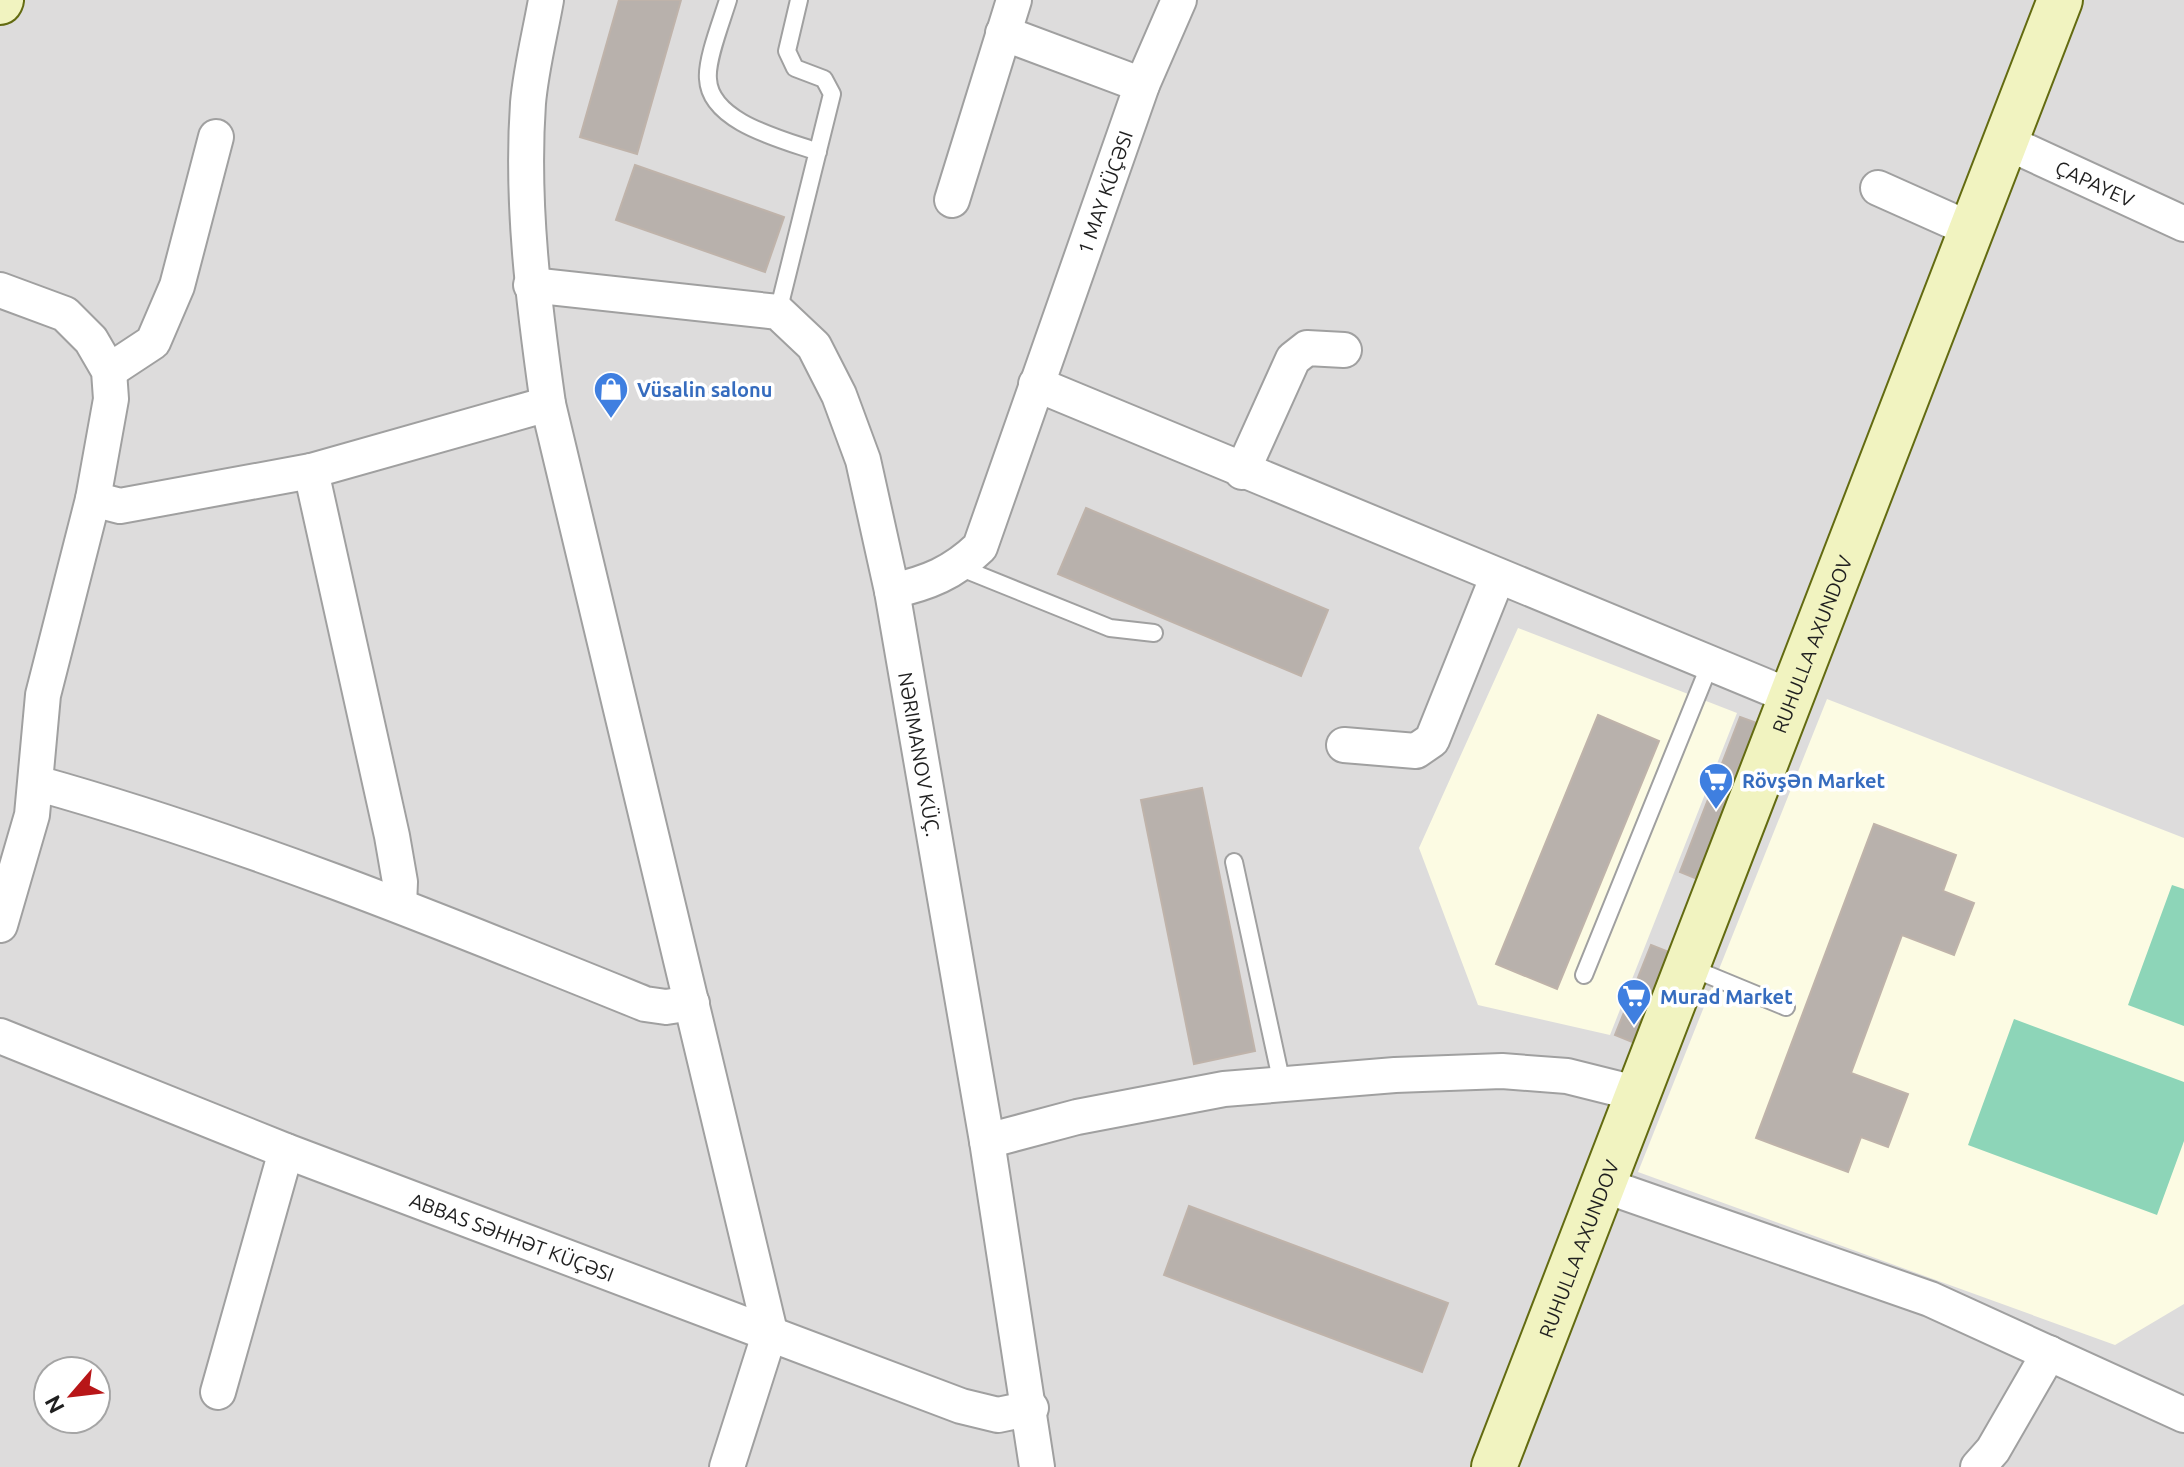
<svg xmlns="http://www.w3.org/2000/svg" width="2184" height="1467" font-family="Ubuntu,sans-serif">
<style>
.residential{fill:#dddcdc;fill-rule:evenodd}
.education{fill:#fcfbe3}
.pitch{fill:#8dd5b8}
.building{fill:#b8b1ac;stroke:#bfb3aa;stroke-width:2}
.lines{fill:none;stroke-linecap:round;stroke-linejoin:round}
.lane-casing{stroke:#a0a0a0;stroke-width:20}
.street-casing{stroke:#a0a0a0;stroke-width:38}
.secondary-casing{stroke:#636b11;stroke-width:48}
.lane{stroke:#fff;stroke-width:16}
.street{stroke:#fff;stroke-width:34}
.secondary{stroke:#f1f3c0;stroke-width:44}
.labels{text-anchor:middle;dominant-baseline:central;stroke-width:7;stroke-linejoin:round;paint-order:stroke}
.street-label{font-size:20px;fill:#1f1f1f;stroke:#fff}
.shop-label{font-size:20px;font-weight:bold;fill:#366cbe;stroke:#fff;text-anchor:start}
</style>
<rect width="100%" height="100%" fill="#efece6"/>
<!-- residential -->
<path class="residential" d="M 0,0 L 2184,0 L 2184,1467 L 0,1467 ZM 48,1371 L 96,1371 L 96,1419 L 48,1419 Z"/>
<!-- education -->
<path class="education" d="M 1518,628 L 1737,713 L 1610,1035 L 1478,1005 L 1419,848 Z
M 1827,699 L 2184,838 L 2184,1304 L 2115,1345 L 1638,1172 Z"/>
<!-- pitch -->
<path class="pitch" d="M 2172,885 L 2184,889 L 2184,1026 L 2128,1005 Z
M 2014,1019 L 2184,1082 L 2184,1141 L 2157,1215 L 1968,1145 Z"/>
<!-- building -->
<path class="building" d="M 619,0 L 681,0 L 637,154 L 580,137 Z
M 635,165 L 784,217 L 765,272 L 616,220 Z
M 1086,508 L 1328,610 L 1301,676 L 1058,574 Z
M 1598,715 L 1659,741 L 1557,989 L 1496,964 Z
M 1740,717 L 1768,727 L 1707,883 L 1680,872 Z
M 1202,788 L 1255,1051 L 1194,1064 L 1141,800 Z
M 1874,824 L 1956,855 L 1943,891 L 1974,903 L 1954,955 L 1902,935 L 1851,1073 L 1908,1094 L 1888,1147 L 1861,1137 L 1848,1172 L 1756,1138 Z
M 1651,945 L 1679,956 L 1642,1046 L 1615,1035 Z
M 1189,1206 L 1448,1303 L 1422,1372 L 1164,1275 Z"/>
<g class="lines">
<!-- lane casing -->
<g class="lane-casing">
<path id="lane" d="M 728,0 C 722,20 706,60 708,79 C 710,123 785,140 818,152
M 778,312 L 832,94 L 824,79 L 795,68 L 787,51 L 799,0
M 959,567 L 1110,628 L 1154,633
M 1234,862 L 1282,1084
M 1689,967 L 1786,1007
M 1584,975 L 1710,664"/>
</g>
<!-- street casing -->
<g class="street-casing">
<g id="street">
<path d="M 546,0 C 540,34 531,69 528,103 C 521,204 534,305 548,404 L 770,1332 L 727,1467"/>
<path d="M 1003,33 L 1142,85"/>
<path id="s1" d="M 2006,142 L 2184,224"/>
<path d="M 1878,188 L 1972,230"/>
<path d="M 952,200 L 1014,0"/>
<path id="s2" d="M 531,285 L 778,312 L 814,346 L 839,395 L 863,460 L 892,591 L 987,1141 L 1037,1467"/>
<path d="M 0,290 L 65,314 L 91,340 L 109,371 L 111,399 L 93,499 L 43,695 L 32,815 L 0,925"/>
<path d="M 109,371 L 153,342 L 177,286 L 216,137"/>
<path d="M 1036,384 L 1794,698"/>
<path d="M 311,471 L 392,836 L 400,882 L 399,905"/>
<path d="M 1242,472 L 1293,359 L 1307,348 L 1344,350"/>
<path d="M 93,499 L 120,506 L 311,471 L 548,404"/>
<path id="s3" d="M 892,591 C 928,583 953,573 980,547 L 1142,85 L 1179,0"/>
<path d="M 1344,745 L 1416,751 L 1432,740 L 1497,578"/>
<path d="M 36,783 C 244,841 445,923 645,1004 L 666,1007 L 692,1003"/>
<path id="s4" d="M 0,1036 L 286,1151 L 961,1406 L 998,1415 L 1031,1408"/>
<path d="M 987,1141 L 1077,1117 L 1224,1089 L 1395,1075 L 1502,1071 L 1567,1076 L 1639,1094"/>
<path d="M 1603,1185 L 1930,1299 L 2184,1415"/>
<path d="M 218,1392 L 286,1151"/>
<path d="M 1978,1467 L 1993,1450 L 2049,1353"/>
</g>
</g>
<!-- secondary casing -->
<g class="secondary-casing">
<g id="secondary">
<path d="M 0,2 L 1,0"/>
<path id="s5" d="M 1494,1467 L 2060,0"/>
</g>
</g>
<!-- lane -->
<use href="#lane" class="lane"/>
<!-- street -->
<use href="#street" class="street"/>
<!-- secondary -->
<use href="#secondary" class="secondary"/>
</g>
<!-- icons -->
<defs>
<g id="shop-pin" transform="scale(1.8)"><path d="M0 17L-7.5 6A9.5 9.5 0 1 1 7.5 6Z" fill="#3f7fe0" stroke="#fff"/><path d="M-5-2.5h2.3a2.7 3.5 0 0 1 5.4 0H5L5.5 6h-11ZM-1.5-2.5h3a1.5 2.3 0 0 0-3 0Z" fill="#fff"/></g>
<g id="supermarket-pin" transform="scale(1.8)"><path d="M0 17L-7.5 6A9.5 9.5 0 1 1 7.5 6Z" fill="#3f7fe0" stroke="#fff"/><path d="M-6-5.5h2.5l.6 2H6L4.5 2H-2.5L-4.4-4H-6ZM-1.5 3.2a1.3 1.3 0 1 0 .1 0ZM3 3.2a1.3 1.3 0 1 0 .1 0Z" fill="#fff"/></g>
</defs>
<g fill-rule="evenodd">
<use href="#shop-pin" x="611" y="389"/>
<use href="#supermarket-pin" x="1716" y="780"/>
<use href="#supermarket-pin" x="1634" y="996"/>
</g>
<g class="labels">
<!-- street labels -->
<g class="street-label">
<text stroke="none"><textPath href="#s1" startOffset="98">ÇAPAYEV</textPath></text>
<text stroke="none"><textPath href="#s3" startOffset="476">1 MAY KÜÇƏSI</textPath></text>
<text stroke="none"><textPath href="#s5" startOffset="882">RUHULLA AXUNDOV</textPath></text>
<text stroke="none"><textPath href="#s2" startOffset="722">NƏRIMANOV KÜÇ.</textPath></text>
<text stroke="none"><textPath href="#s4" startOffset="550">ABBAS SƏHHƏT KÜÇƏSI</textPath></text>
<text stroke="none"><textPath href="#s5" startOffset="234">RUHULLA AXUNDOV</textPath></text>
</g>
<!-- shop labels -->
<g class="shop-label">
<text x="637" y="389">Vüsalin salonu</text>
<text x="1742" y="780">Rövşən Market</text>
<text x="1660" y="996">Murad Market</text>
</g>
</g>
<!-- north arrow -->
<g transform="translate(72 1395) rotate(242)"><circle r="38" fill="#ffffff" stroke="#a5a5a5" stroke-width="2"/>
<path d="M0-6L14 30L0 20L-14 30Z" fill="#b81618"/>
<text y="-12" font-size="22" font-weight="bold" text-anchor="middle" fill="#1f1f1f">N</text>
</g>
</svg>
